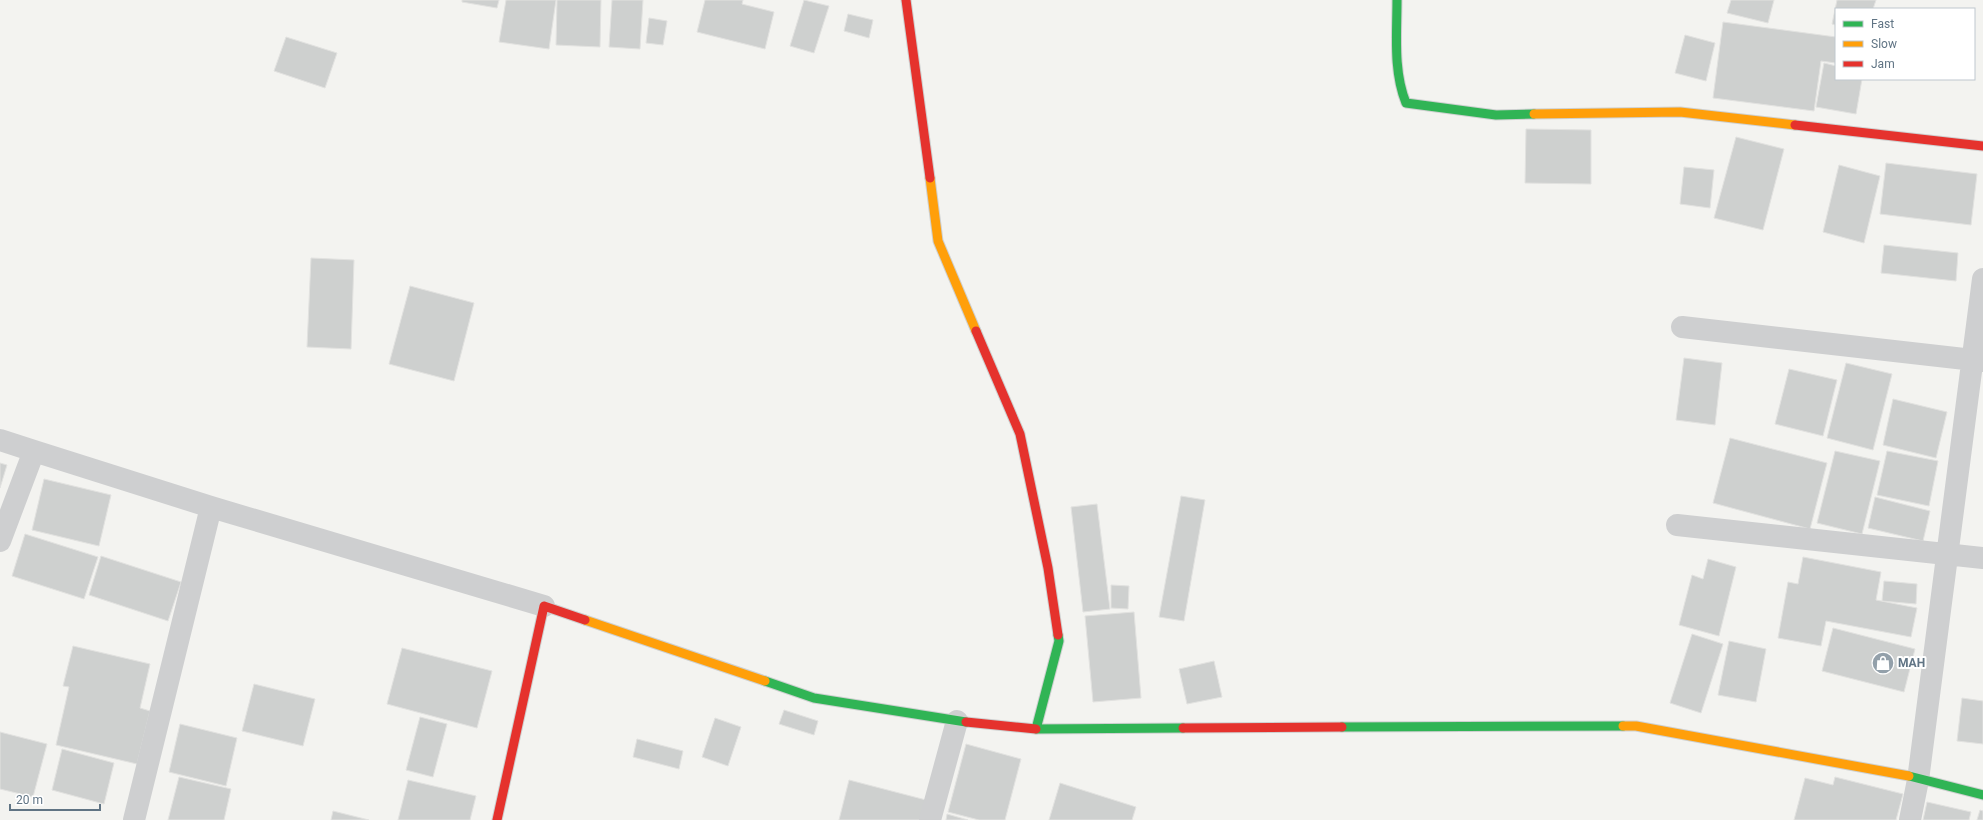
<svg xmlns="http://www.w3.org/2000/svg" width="1983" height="820" font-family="Roboto,sans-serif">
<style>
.building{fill:#ced0cf;stroke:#e2e2e0}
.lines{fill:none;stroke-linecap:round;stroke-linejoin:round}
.fast-casing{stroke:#ced0d0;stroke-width:11}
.slow-casing{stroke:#ced0d0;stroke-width:11}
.jam-casing{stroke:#ced0d0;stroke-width:11}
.street{stroke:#cecfd0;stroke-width:22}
.fast{stroke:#30b455;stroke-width:9}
.slow{stroke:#ff9f0a;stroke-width:9}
.jam{stroke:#e5322d;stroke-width:9}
.labels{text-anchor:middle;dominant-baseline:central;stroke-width:4;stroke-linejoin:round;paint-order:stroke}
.poi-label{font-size:12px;font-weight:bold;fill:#607484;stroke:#fff;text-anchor:start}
</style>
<rect width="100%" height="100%" fill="#f3f3f0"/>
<!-- building -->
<path class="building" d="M 462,0 L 499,0 L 497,8 L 462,2 Z
M 506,0 L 556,0 L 549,49 L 499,42 Z
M 557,0 L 601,0 L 600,47 L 556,45 Z
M 612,0 L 643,0 L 640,49 L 609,47 Z
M 705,0 L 743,0 L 742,4 L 774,12 L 765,49 L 697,32 Z
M 804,0 L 829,6 L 814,53 L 790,46 Z
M 1731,0 L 1774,0 L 1768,23 L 1727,13 Z
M 1837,0 L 1876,0 L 1873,9 L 1836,9 L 1836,25 L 1832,24 Z
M 848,14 L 873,20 L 869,38 L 844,31 Z
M 649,18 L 667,21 L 663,45 L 646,43 Z
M 1723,22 L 1836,37 L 1836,63 L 1821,61 L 1814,111 L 1713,98 Z
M 1685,35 L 1715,43 L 1706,81 L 1675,73 Z
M 286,37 L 337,53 L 325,88 L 274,71 Z
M 1824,63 L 1836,66 L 1836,79 L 1862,79 L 1856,114 L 1816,107 Z
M 1526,129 L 1591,130 L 1591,184 L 1525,183 Z
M 1736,137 L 1784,149 L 1763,230 L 1714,218 Z
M 1886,163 L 1977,174 L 1971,225 L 1880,214 Z
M 1839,165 L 1880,176 L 1864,243 L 1823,232 Z
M 1684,167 L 1714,170 L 1710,208 L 1680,204 Z
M 1884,245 L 1958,253 L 1956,281 L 1881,273 Z
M 311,258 L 354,260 L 351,349 L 307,347 Z
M 410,286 L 474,303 L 454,381 L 389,364 Z
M 1684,358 L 1722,363 L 1715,425 L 1676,420 Z
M 1846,363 L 1892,374 L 1873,450 L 1827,438 Z
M 1789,369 L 1837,380 L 1823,436 L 1775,424 Z
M 1893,399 L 1947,412 L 1936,458 L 1883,445 Z
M 1730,438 L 1827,463 L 1810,529 L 1713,503 Z
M 1835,451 L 1880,461 L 1862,534 L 1817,523 Z
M 1887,451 L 1938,461 L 1929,506 L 1877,495 Z
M 0,463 L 7,465 L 0,488 Z
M 44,479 L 111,495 L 99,546 L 32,530 Z
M 1181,496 L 1205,500 L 1184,621 L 1159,617 Z
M 1875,497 L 1930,511 L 1923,541 L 1868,528 Z
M 1097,504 L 1110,609 L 1083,612 L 1071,507 Z
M 25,534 L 98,557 L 84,599 L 12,576 Z
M 101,556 L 181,582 L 168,621 L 89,595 Z
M 1803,557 L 1881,572 L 1876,600 L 1917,608 L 1911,637 L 1826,621 L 1821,646 L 1778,638 L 1788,582 L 1798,584 Z
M 1708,559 L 1736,567 L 1719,636 L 1679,625 L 1692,575 L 1703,579 Z
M 1884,581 L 1917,584 L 1916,604 L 1882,601 Z
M 1111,585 L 1129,586 L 1128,609 L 1111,608 Z
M 1134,612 L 1141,698 L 1093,702 L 1085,616 Z
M 1833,628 L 1915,649 L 1904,692 L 1822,671 Z
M 1692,634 L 1723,644 L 1701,713 L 1670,703 Z
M 1729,641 L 1766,649 L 1756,702 L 1718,695 Z
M 73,646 L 150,664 L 140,708 L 150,711 L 137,764 L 56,745 L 69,687 L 63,686 Z
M 402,648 L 492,671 L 477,728 L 387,704 Z
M 1214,661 L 1222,697 L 1187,704 L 1179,669 Z
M 254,684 L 315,699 L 303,746 L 242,731 Z
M 1962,698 L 1983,701 L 1983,744 L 1957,741 Z
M 784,710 L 818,721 L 814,735 L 779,724 Z
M 420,717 L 447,724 L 433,777 L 406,770 Z
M 715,718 L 741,727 L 728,766 L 702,757 Z
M 180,724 L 237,738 L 226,786 L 169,772 Z
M 0,732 L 47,744 L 33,797 L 0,789 Z
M 637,739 L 683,751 L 679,769 L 633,757 Z
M 966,744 L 1021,759 L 1005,820 L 979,820 L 948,812 Z
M 62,749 L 114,763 L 104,804 L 52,790 Z
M 179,777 L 231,789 L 224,820 L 168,820 Z
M 1835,777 L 1903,794 L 1896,820 L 1794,820 L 1805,778 L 1833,785 Z
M 408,780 L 476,796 L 470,820 L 398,820 Z
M 849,780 L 926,800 L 921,820 L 839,820 Z
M 1060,783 L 1136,807 L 1132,820 L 1049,820 Z
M 1927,802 L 1971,812 L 1969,820 L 1923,820 Z
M 1980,810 L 1983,811 L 1983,820 L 1977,820 Z
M 333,811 L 369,820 L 331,820 Z
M 947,814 L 968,820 L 946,820 Z"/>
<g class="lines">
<!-- fast casing -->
<g class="fast-casing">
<path id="fast" d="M 1397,0 C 1397,34 1393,71 1406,103 L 1496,115 L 1534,114
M 1058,635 L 1059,641 L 1036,729 L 1183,728
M 765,681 L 814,698 L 966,722
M 1342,727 L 1623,726
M 1909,776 L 1983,795"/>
</g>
<!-- slow casing -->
<g class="slow-casing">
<path id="slow" d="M 1534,114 L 1680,112 L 1795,125
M 930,178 L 938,241 L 976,331
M 585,620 L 765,681
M 1623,726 L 1636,726 L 1909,776"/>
</g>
<!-- jam casing -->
<g class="jam-casing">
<path id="jam" d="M 906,0 L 930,178
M 1795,125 L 1983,146
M 976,331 L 1020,434 L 1048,568 L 1058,635
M 966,722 L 1036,729
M 1183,728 L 1342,727
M 497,820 L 544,606 L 585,620"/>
</g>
<!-- street -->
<path class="street" d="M 1682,327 L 1983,361
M 0,440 L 34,451
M 1677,525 L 1983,558
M 0,541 L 34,451 L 211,507 L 544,606
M 134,820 L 211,507
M 930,820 L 957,721
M 1910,820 L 1918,780 L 1983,279"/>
<!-- fast -->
<use href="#fast" class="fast"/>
<!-- slow -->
<use href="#slow" class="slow"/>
<!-- jam -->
<use href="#jam" class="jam"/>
</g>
<!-- icons -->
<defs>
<g id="shop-disc" transform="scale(1.15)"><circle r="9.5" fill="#93a0aa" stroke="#fff"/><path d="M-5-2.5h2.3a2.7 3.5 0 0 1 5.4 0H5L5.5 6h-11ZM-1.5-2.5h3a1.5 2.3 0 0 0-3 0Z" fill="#fff"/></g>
</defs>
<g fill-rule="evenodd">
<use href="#shop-disc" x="1883" y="663"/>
</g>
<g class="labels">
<!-- poi labels -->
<g class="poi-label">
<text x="1898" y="663">MAH</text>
</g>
</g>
<!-- legend -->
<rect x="1835" y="8" width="140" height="72" fill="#ffffff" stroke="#bfc7ce"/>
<rect x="1843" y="21" width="20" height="6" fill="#30b455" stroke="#bfc7ce"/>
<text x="1871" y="28" font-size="12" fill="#607484">Fast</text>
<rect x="1843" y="41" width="20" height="6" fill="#ff9f0a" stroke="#bfc7ce"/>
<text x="1871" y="48" font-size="12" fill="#607484">Slow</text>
<rect x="1843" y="61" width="20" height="6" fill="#e5322d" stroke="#bfc7ce"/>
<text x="1871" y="68" font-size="12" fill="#607484">Jam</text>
<!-- scale -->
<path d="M10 804v6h90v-6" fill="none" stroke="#607484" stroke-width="2"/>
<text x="16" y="804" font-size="12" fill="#607484" stroke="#ffffff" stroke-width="3" paint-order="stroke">20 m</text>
</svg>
